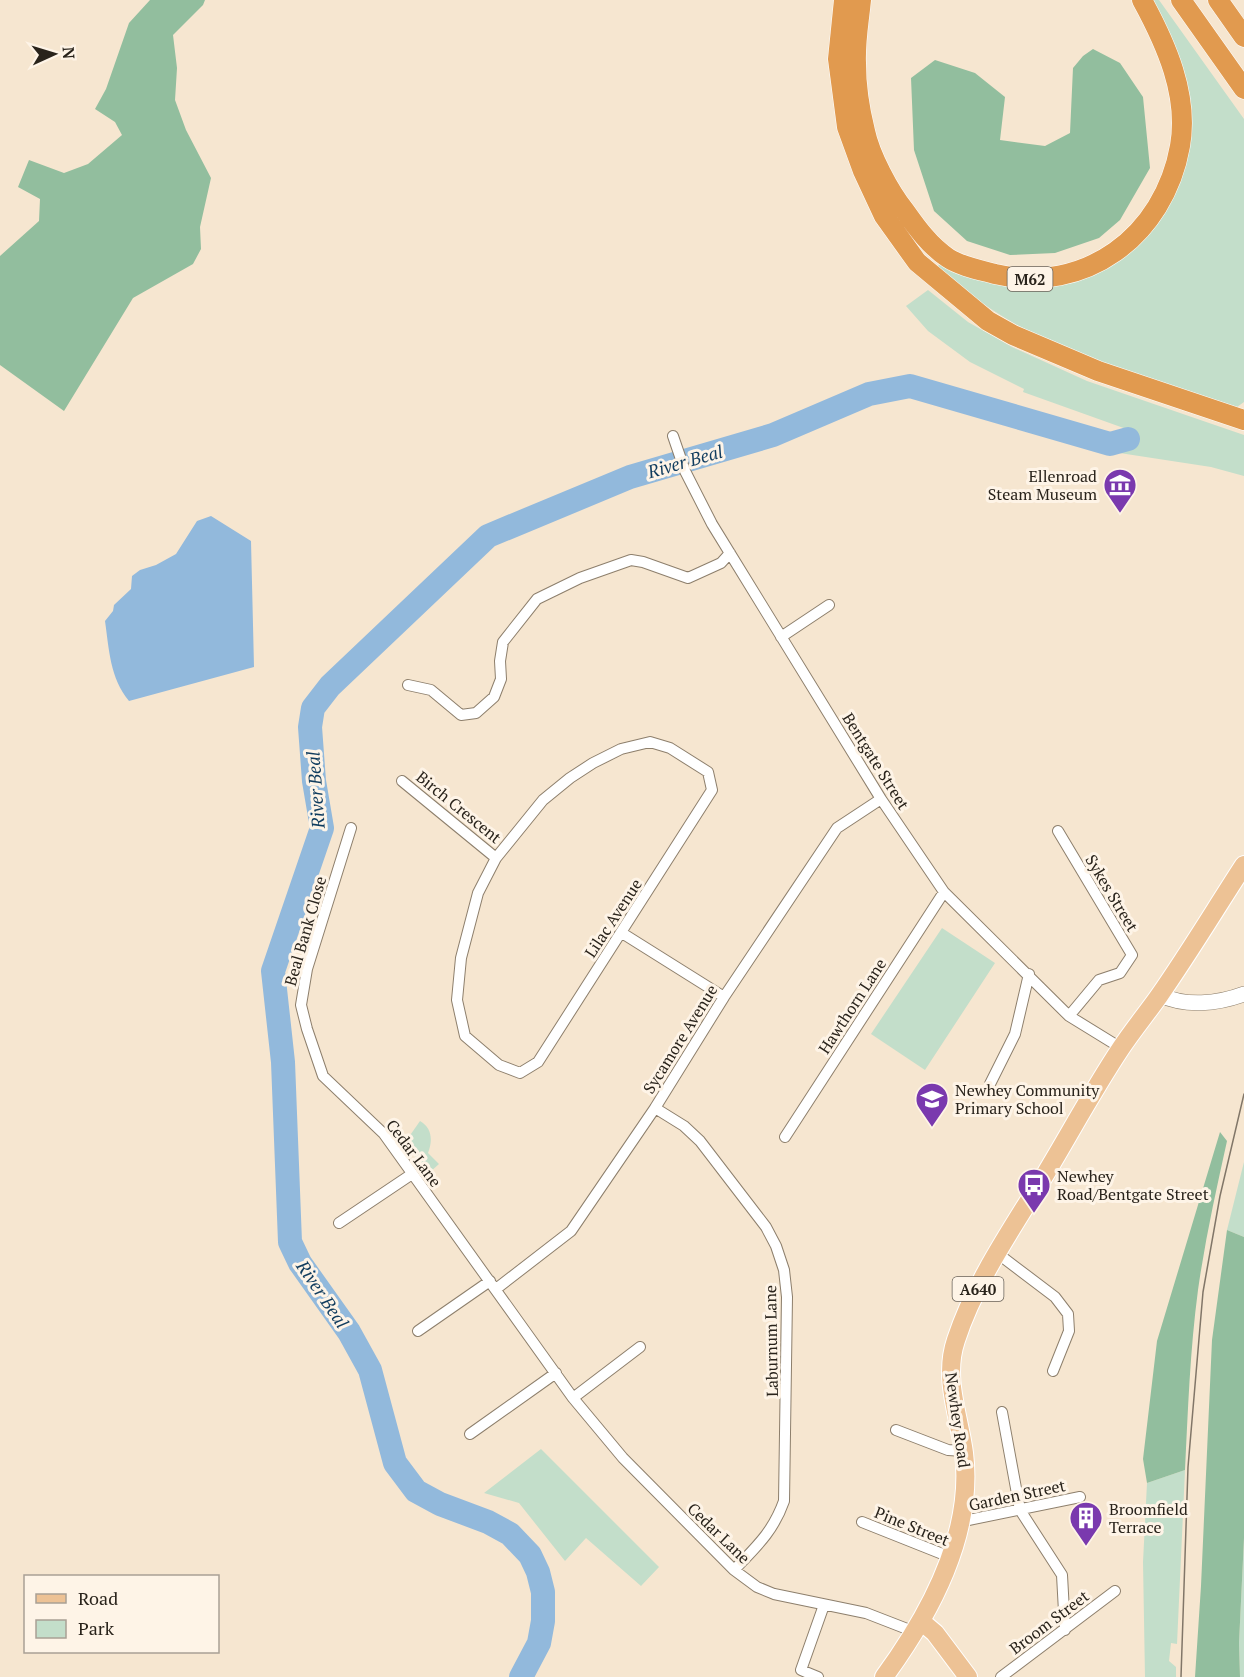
<svg xmlns="http://www.w3.org/2000/svg" width="1244" height="1677" font-family="'PT Serif',serif">
<style>
.green{fill:#c3deca}
.forest{fill:#92be9e}
.water{fill:#92b9dc}
.lines{fill:none;stroke-linecap:round;stroke-linejoin:round}
.river{stroke:#92b9dc;stroke-width:24}
.street-casing{stroke:#8d7f6c;stroke-width:12}
.secondary-casing{stroke:#8d7f6c;stroke-width:16}
.primary-casing{stroke:#fff;stroke-width:20}
.highway-casing{stroke:#fff;stroke-width:21}
.street{stroke:#fff;stroke-width:10}
.secondary{stroke:#fff;stroke-width:15}
.primary{stroke:#edc295;stroke-width:18}
.highway{stroke:#e19a4f;stroke-width:20}
.tram{stroke:#817668;stroke-width:1.5}
.labels{text-anchor:middle;dominant-baseline:central;stroke-width:6;stroke-linejoin:round;paint-order:stroke}
.shield{fill:#fef4e7;stroke:#696258;stroke-width:1.5}
.shield-label{font-size:15px;font-weight:bold;fill:#29231b}
.poi-label{font-size:16px;fill:#29231b;stroke:#fef4e7;text-anchor:start}
.street-label{font-size:16px;fill:#29231b;stroke:#fef4e7}
.water-label{font-size:18px;font-style:italic;fill:#103c5e;stroke:#fef4e7}
</style>
<rect width="100%" height="100%" fill="#f6e6d0"/>
<!-- green -->
<path class="green" d="M 1147,0 L 1159,0 L 1244,119 L 1244,402 L 1237,407 C 1155,379 1064,358 991,309 C 972,297 955,281 937,267 L 943,261 L 986,278 L 1118,257 L 1187,139 Z
M 928,290 L 968,322 L 1012,347 L 1087,381 L 1244,435 L 1244,476 L 1211,467 L 1113,452 L 1131,445 L 1133,441 L 1132,431 L 1023,392 L 1024,389 L 970,362 L 928,331 L 906,306 Z
M 942,928 L 995,963 L 925,1070 L 871,1034 Z
M 420,1121 C 432,1128 433,1140 428,1153 L 439,1164 L 429,1173 L 404,1144 Z
M 1244,1162 L 1244,1237 L 1227,1230 Z
M 541,1449 L 659,1567 L 641,1586 L 586,1538 L 565,1561 L 519,1503 L 484,1493 Z
M 1185,1470 L 1177,1644 L 1171,1643 L 1169,1661 L 1176,1667 L 1176,1677 L 1145,1677 L 1143,1562 L 1147,1483 Z
M 1244,1538 L 1244,1677 L 1240,1677 L 1239,1643 Z"/>
<!-- forest -->
<path class="forest" d="M 150,0 L 205,0 L 203,5 L 173,35 L 177,68 L 175,100 L 186,130 L 211,178 L 200,227 L 201,249 L 193,264 L 133,298 L 64,411 L 0,365 L 0,256 L 39,221 L 40,199 L 18,187 L 29,160 L 64,173 L 88,164 L 122,135 L 115,122 L 95,109 L 106,89 L 129,23 Z
M 1093,49 L 1120,63 L 1143,97 L 1150,168 L 1120,220 L 1099,238 L 1055,253 L 1010,255 L 967,241 L 934,211 L 914,150 L 911,78 L 935,60 L 975,73 L 1005,97 L 1000,140 L 1045,146 L 1070,133 L 1073,68 L 1083,56 Z
M 1220,1132 L 1227,1141 C 1216,1191 1205,1240 1198,1290 C 1190,1350 1188,1410 1185,1470 L 1147,1483 L 1143,1459 L 1157,1341 Z
M 1227,1230 L 1244,1237 L 1244,1538 L 1239,1643 L 1240,1677 L 1195,1677 L 1201,1586 L 1212,1340 Z"/>
<!-- water -->
<path class="water" d="M 211,516 L 251,541 L 254,667 L 129,701 C 110,678 109,649 105,621 L 113,611 L 114,605 L 131,589 L 132,576 L 140,570 L 156,565 L 176,554 L 197,521 Z"/>
<g class="lines">
<!-- river -->
<path class="river" d="M 521,1677 L 539,1643 L 543,1621 L 543,1592 L 538,1572 L 530,1555 L 510,1534 L 488,1522 L 440,1504 L 416,1491 L 395,1463 L 370,1370 L 349,1332 L 300,1263 L 290,1242 L 283,1062 L 273,971 L 322,828 L 314,781 L 310,727 L 313,708 L 330,686 L 488,536 L 630,477 L 773,435 L 869,394 L 910,386 L 1110,444 L 1128,439"/>
<!-- street casing -->
<g class="street-casing">
<path id="street" d="M 673,436 L 685,471 L 712,524 L 881,799 L 944,892 L 1069,1016 L 1121,1048
M 781,637 L 829,605
M 408,685 L 431,690 L 461,715 L 476,713 L 494,697 L 501,679 L 500,661 L 503,642 L 537,599 L 580,578 L 631,560 L 643,562 L 688,578 L 721,563 L 730,553
M 650,742 L 670,748 L 708,772 L 712,790 L 538,1062 L 520,1073 L 499,1065 L 465,1036 L 457,1000 L 461,958 L 478,893 L 496,858 L 543,800 L 570,778 L 593,763 L 621,749 Z
M 402,781 L 496,858
M 351,828 L 307,969 L 301,1005 L 307,1029 L 323,1076 L 384,1134 L 573,1398 L 623,1458 L 734,1570 L 757,1587 L 774,1594 L 866,1613 L 915,1632
M 1058,831 L 1132,955 L 1120,973 L 1099,980 L 1069,1016
M 622,933 L 724,997
M 990,1084 L 1015,1034 L 1029,974
M 655,1108 L 684,1126 L 700,1141 L 766,1227 L 776,1246 L 784,1270 L 787,1297 L 784,1501 C 773,1532 756,1547 734,1570
M 785,1137 L 944,892
M 339,1223 L 412,1174
M 997,1253 L 1055,1297 L 1068,1314 L 1069,1331 L 1053,1371
M 496,1289 L 571,1231 L 655,1108 L 724,997 L 837,828 L 881,799
M 418,1331 L 490,1281
M 573,1398 L 640,1347
M 1002,1412 L 1020,1510 L 1062,1575 L 1065,1630
M 896,1430 L 948,1450 L 964,1451
M 470,1434 L 556,1373
M 862,1522 L 950,1557
M 959,1522 L 1080,1497
M 818,1677 L 801,1670 L 824,1605
M 1001,1677 L 1115,1591"/>
</g>
<!-- secondary casing -->
<g class="secondary-casing">
<path id="secondary" d="M 1160,995 C 1186,1007 1217,1004 1244,994"/>
</g>
<!-- primary casing -->
<g class="primary-casing">
<path id="primary" d="M 922,1622 L 935,1633 L 968,1677
M 884,1677 C 930,1614 974,1534 964,1453 C 959,1415 943,1378 956,1340 C 975,1282 1011,1230 1043,1178 C 1069,1135 1093,1090 1121,1048 C 1133,1030 1147,1013 1159,996 C 1189,953 1216,908 1244,865"/>
</g>
<!-- highway casing -->
<g class="highway-casing">
<path id="highway" d="M 844,0 L 838,59 L 847,127 L 863,171 L 884,216 L 917,262 L 988,321 L 1013,335 L 1098,371 L 1244,420
M 861,0 C 859,21 855,42 856,63 C 856,83 860,111 865,131 C 870,155 889,191 905,211 C 917,228 930,246 948,258 C 960,266 980,270 995,274 C 1085,295 1164,236 1180,146 C 1189,95 1166,44 1142,0
M 1181,0 L 1244,89
M 1218,0 L 1244,37"/>
</g>
<!-- street -->
<use href="#street" class="street"/>
<!-- secondary -->
<use href="#secondary" class="secondary"/>
<!-- primary -->
<use href="#primary" class="primary"/>
<!-- highway -->
<use href="#highway" class="highway"/>
<!-- tram -->
<path class="tram" d="M 1181,1677 L 1188,1467 L 1203,1292 L 1220,1196 L 1244,1094"/>
</g>
<!-- icons -->
<defs>
<g id="museum-pin" transform="scale(1.725)"><path d="M0 17L-7.5 6A9.5 9.5 0 1 1 7.5 6Z" fill="#7a39ae" stroke="#fef4e7"/><path d="M0-6L6-3V-2H-6V-3ZM-5-1h2V3h-2ZM-1-1h2V3h-2ZM3-1h2V3H3ZM-6 4H6V6H-6Z" fill="#fff"/></g>
<g id="school-pin" transform="scale(1.725)"><path d="M0 17L-7.5 6A9.5 9.5 0 1 1 7.5 6Z" fill="#7a39ae" stroke="#fef4e7"/><path d="M0-5L7-2L0 1L-7-2ZM-4 1L0 2.5L4 1V4Q0 6-4 4Z" fill="#fff"/></g>
<g id="bus-pin" transform="scale(1.725)"><path d="M0 17L-7.5 6A9.5 9.5 0 1 1 7.5 6Z" fill="#7a39ae" stroke="#fef4e7"/><path d="M-5-6H5V4H4V6H2V4H-2V6H-4V4H-5ZM-3.5-4V0h7V-4ZM-3.5 1.2v1.5H-2V1.2ZM2 1.2v1.5H3.5V1.2Z" fill="#fff"/></g>
<g id="building-pin" transform="scale(1.725)"><path d="M0 17L-7.5 6A9.5 9.5 0 1 1 7.5 6Z" fill="#7a39ae" stroke="#fef4e7"/><path d="M-4-6H4V6H1V3H-1V6H-4ZM-2.5-4.3h1.7v1.8h-1.7ZM.8-4.3h1.7v1.8H.8ZM-2.5-1h1.7V.8h-1.7ZM.8-1h1.7V.8H.8Z" fill="#fff"/></g>
</defs>
<g fill-rule="evenodd">
<use href="#museum-pin" x="1120" y="485"/>
<use href="#school-pin" x="932" y="1099"/>
<use href="#bus-pin" x="1034" y="1185"/>
<use href="#building-pin" x="1086" y="1518"/>
</g>
<g class="labels">
<!-- shield labels -->
<g class="shield">
<rect x="1007.5" y="267" width="45" height="24" rx="4.5"/>
<rect x="952.5" y="1277" width="51" height="24" rx="4.5"/>
</g>
<g class="shield-label">
<text x="1030" y="279">M62</text>
<text x="978" y="1289">A640</text>
</g>
<!-- poi labels -->
<g class="poi-label">
<text x="1097" y="476" text-anchor="end">Ellenroad<tspan x="1097" dy="18">Steam Museum</tspan></text>
<text x="955" y="1090">Newhey Community<tspan x="955" dy="18">Primary School</tspan></text>
<text x="1057" y="1176">Newhey<tspan x="1057" dy="18">Road/Bentgate Street</tspan></text>
<text x="1109" y="1509">Broomfield<tspan x="1109" dy="18">Terrace</tspan></text>
</g>
<!-- street labels -->
<g class="street-label">
<text transform="translate(876 761) rotate(58)">Bentgate Street</text>
<text transform="translate(459 807) rotate(39)">Birch Crescent</text>
<text transform="translate(1112 893) rotate(59)">Sykes Street</text>
<text transform="translate(613 918) rotate(-57)">Lilac Avenue</text>
<text transform="translate(305 931) rotate(-74)">Beal Bank Close</text>
<text transform="translate(852 1006) rotate(-57)">Hawthorn Lane</text>
<text transform="translate(680 1039) rotate(-58)">Sycamore Avenue</text>
<text transform="translate(414 1153) rotate(53)">Cedar Lane</text>
<text transform="translate(771 1341) rotate(-91)">Laburnum Lane</text>
<text transform="translate(958 1420) rotate(82)">Newhey Road</text>
<text transform="translate(1017 1495) rotate(-12)">Garden Street</text>
<text transform="translate(912 1526) rotate(22)">Pine Street</text>
<text transform="translate(719 1533) rotate(44)">Cedar Lane</text>
<text transform="translate(1049 1622) rotate(-37)">Broom Street</text>
</g>
<!-- water labels -->
<g class="water-label">
<text transform="translate(685 461) rotate(-16)">River Beal</text>
<text transform="translate(315 790) rotate(-94)">River Beal</text>
<text transform="translate(323 1294) rotate(56)">River Beal</text>
</g>
</g>
<!-- legend -->
<rect x="24" y="1575" width="195" height="78" fill="#fef4e7" stroke="#a9a095" stroke-width="1.5"/>
<rect x="36" y="1594" width="30" height="9" fill="#edc295" stroke="#a9a095" stroke-width="1.5"/>
<text x="78" y="1605" font-size="18" fill="#29231b">Road</text>
<rect x="36" y="1620" width="30" height="18" fill="#c3deca" stroke="#a9a095" stroke-width="1.5"/>
<text x="78" y="1635" font-size="18" fill="#29231b">Park</text>
<!-- north arrow -->
<g transform="translate(54 54) rotate(86)" stroke="#fef4e7" stroke-width="4.5" paint-order="stroke">
<path d="M0-4.5L10 22L0 15L-10 22Z" fill="#29231b"/>
<text y="-9" font-size="16" font-weight="bold" text-anchor="middle" fill="#29231b">N</text>
</g>
</svg>
